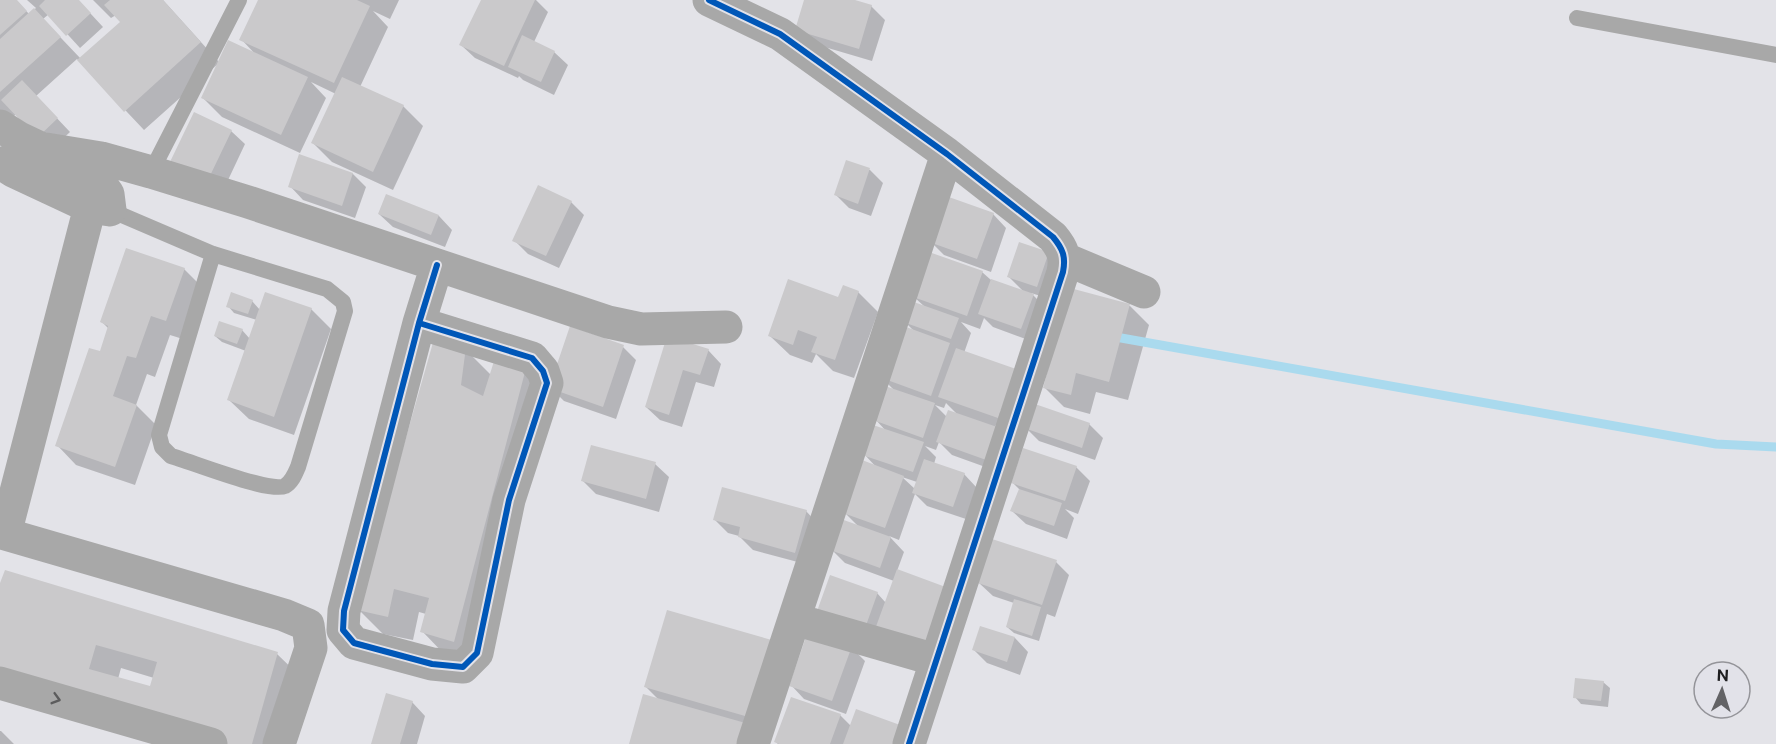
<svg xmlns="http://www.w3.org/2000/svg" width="1776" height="744" font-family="'Public Sans',sans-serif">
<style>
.shadow{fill:#0003;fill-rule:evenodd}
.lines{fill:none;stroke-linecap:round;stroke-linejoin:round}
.stream{stroke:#aadaee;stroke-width:9}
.building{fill:#cac9cb;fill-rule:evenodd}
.service{stroke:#a8a8a8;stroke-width:16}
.minor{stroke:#a8a8a8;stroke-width:33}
.cycleway-casing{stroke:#e2e2e9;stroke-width:10}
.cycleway{stroke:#0057b8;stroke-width:6}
.oneway{stroke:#5c5c5d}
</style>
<rect width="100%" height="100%" fill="#e3e3e8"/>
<!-- shadow -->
<path class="shadow" d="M 0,0 L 16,0 L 29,14 L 36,8 L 27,0 L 78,0 L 103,27 L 80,48 L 49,14 L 43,19 L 81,59 L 122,22 L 116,15 L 111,18 L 93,0 L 163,0 L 219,62 L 256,55 L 241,39 L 260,0 L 399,0 L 390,19 L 373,11 L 388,27 L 360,87 L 403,106 L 423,126 L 393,190 L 332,162 L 313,143 L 336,94 L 311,82 L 326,98 L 300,153 L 222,117 L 203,98 L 219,63 L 144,130 L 77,59 L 36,96 L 70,132 L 51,150 L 16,114 L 6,124 L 0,119 Z
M 482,0 L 536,0 L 548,12 L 534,42 L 554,52 L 568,65 L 554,95 L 523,80 L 519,76 L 518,78 L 475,58 L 461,45 Z
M 806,0 L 849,0 L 871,6 L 885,20 L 872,61 L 811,43 L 797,30 Z
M 231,131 L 245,144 L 221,195 L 184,178 Z
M 847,162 L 870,170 L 883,183 L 871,216 L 849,208 L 836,195 Z
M 352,173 L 366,187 L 355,218 L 303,200 L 290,186 Z
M 386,196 L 439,216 L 452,230 L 445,247 L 393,227 L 379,214 Z
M 571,202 L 584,215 L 559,268 L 528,254 L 514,240 Z
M 993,214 L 1006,228 L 991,272 L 944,255 L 931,242 Z
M 1048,254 L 1050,299 L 1031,293 L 1046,308 L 1034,342 L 993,327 L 984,318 L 980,329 L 961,322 L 971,333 L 964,353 L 1011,431 L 995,425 L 1013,443 L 1002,473 L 952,455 L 939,442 L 936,450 L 925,446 L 936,457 L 934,464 L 964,474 L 977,488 L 966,519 L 927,506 L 915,494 L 899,540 L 889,536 L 904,552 L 897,571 L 949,670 L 831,627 L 877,593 L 886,603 L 894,581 L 845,563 L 831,549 L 859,527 L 844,512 L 877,468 L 864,454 L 886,431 L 875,419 L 894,390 L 881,377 L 915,332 L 905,322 L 925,307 L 914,297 L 982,272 L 991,280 L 1024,292 L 1008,276 ZM 946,403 L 958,415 L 947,417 L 935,405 L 944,408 ZM 902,477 L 917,482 L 915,489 Z
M 184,269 L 204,289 L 186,340 L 170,335 L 155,377 L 147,374 L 136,405 L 156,425 L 135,485 L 76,465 L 57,445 L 101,353 L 109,329 L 102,322 Z
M 1071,290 L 1130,306 L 1149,325 L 1128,400 L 1096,392 L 1090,414 L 1064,407 L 1045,388 Z
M 858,292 L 878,312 L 854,378 L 833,371 L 816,354 L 812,363 L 790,355 L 770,336 L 839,299 Z
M 252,301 L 260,310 L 311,309 L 331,329 L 294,435 L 249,419 L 229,400 L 246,351 L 222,342 L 215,336 L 242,330 L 250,339 L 257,320 L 234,313 L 228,306 Z
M 668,338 L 708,350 L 721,364 L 714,387 L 696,382 L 682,427 L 660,420 L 646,407 Z
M 623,347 L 636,360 L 616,419 L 564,401 L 550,387 Z
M 465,349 L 491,375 L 524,373 L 549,397 L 478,666 L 446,656 L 422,631 L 426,614 L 419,612 L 413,640 L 383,634 L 358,609 Z
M 1089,424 L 1103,438 L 1095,460 L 1039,441 L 1025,427 Z
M 655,464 L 669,477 L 659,512 L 596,494 L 583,481 Z
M 1076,467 L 1090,481 L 1078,514 L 1065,509 L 1074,518 L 1067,539 L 1026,524 L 1012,511 L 1020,490 L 1012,482 Z
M 806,511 L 819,525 L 809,565 L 753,550 L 739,536 L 728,533 L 715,520 Z
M 1056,562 L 1069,575 L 1055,617 L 1047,614 L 1039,641 L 1014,633 L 1007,627 L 1014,603 L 993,596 L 979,583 Z
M 0,587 L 277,654 L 302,678 L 283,744 L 169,744 ZM 121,668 L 154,678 L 151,688 L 118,679 Z
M 668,612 L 766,744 L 630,744 L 659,700 L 646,687 Z
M 981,627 L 1015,638 L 1028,652 L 1020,675 L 987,663 L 974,650 Z
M 851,647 L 865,661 L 846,714 L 804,699 L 791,685 Z
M 1603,682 L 1610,688 L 1608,707 L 1581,704 L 1575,697 Z
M 412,702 L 425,716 L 417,744 L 373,744 Z
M 840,715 L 851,726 L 910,744 L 778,744 L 776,742 Z
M 0,731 L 1,731 L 14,744 L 0,744 Z"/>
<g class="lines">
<!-- stream -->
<path class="stream" d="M 1110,336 L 1716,444 L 1776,447"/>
</g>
<!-- building -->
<path class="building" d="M 0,0 L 17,0 L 27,11 L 0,35 Z
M 45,0 L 79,0 L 91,13 L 66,36 L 39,6 Z
M 110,0 L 163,0 L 201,42 L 124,112 L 77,60 L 120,22 L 104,5 Z
M 258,0 L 357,0 L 370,6 L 334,83 L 239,40 Z
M 481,0 L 535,0 L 504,66 L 459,45 Z
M 804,0 L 855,0 L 872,5 L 859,49 L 795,30 Z
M 34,8 L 61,37 L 0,92 L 0,39 Z
M 522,35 L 555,51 L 541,82 L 508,67 Z
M 228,40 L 308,77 L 281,135 L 201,98 Z
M 342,77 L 404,105 L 373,172 L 311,143 Z
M 22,80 L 58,118 L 37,138 L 1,100 Z
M 194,112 L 232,130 L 207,182 L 169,164 Z
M 299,154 L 353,173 L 342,206 L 288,187 Z
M 846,160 L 870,168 L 858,204 L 834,195 Z
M 538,185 L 572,201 L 546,256 L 512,241 Z
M 386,194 L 439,215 L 431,235 L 378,214 Z
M 946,196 L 994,213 L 977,259 L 929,242 Z
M 1019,242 L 1049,252 L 1037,287 L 1007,277 Z
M 126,248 L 185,268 L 166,321 L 151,316 L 136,358 L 127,356 L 113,396 L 137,405 L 115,467 L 55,446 L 89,348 L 100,351 L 108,326 L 100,322 Z
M 929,252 L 983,271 L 967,316 L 913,297 Z
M 788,279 L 838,297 L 843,285 L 859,291 L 835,360 L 811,352 L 817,337 L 798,330 L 793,345 L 768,336 Z
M 991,279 L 1034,294 L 1021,329 L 978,314 Z
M 1070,288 L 1130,304 L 1109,382 L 1076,373 L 1071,395 L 1043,388 Z
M 231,292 L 253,300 L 248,314 L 226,307 Z
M 265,292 L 312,308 L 274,417 L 227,400 Z
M 911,301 L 959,318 L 951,339 L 903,322 Z
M 219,321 L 243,329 L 237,344 L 214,336 Z
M 898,324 L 950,343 L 931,396 L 879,377 Z
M 570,326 L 624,345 L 603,407 L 549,388 Z
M 667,336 L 709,349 L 700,375 L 683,370 L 669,415 L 645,407 Z
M 434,339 L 466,347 L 461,385 L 483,396 L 495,358 L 525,372 L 454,642 L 420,632 L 429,598 L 394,589 L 388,617 L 357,610 Z
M 956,348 L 1016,369 L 998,418 L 938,397 Z
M 885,386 L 935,403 L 923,438 L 873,420 Z
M 1032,403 L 1090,423 L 1082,448 L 1024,428 Z
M 948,410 L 1000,428 L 989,461 L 936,442 Z
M 873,425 L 924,442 L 913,472 L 862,455 Z
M 591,445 L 656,462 L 646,499 L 581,481 Z
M 1023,448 L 1077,466 L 1065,501 L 1011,483 Z
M 924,459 L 965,473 L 953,507 L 912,493 Z
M 862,460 L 904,476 L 885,528 L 843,513 Z
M 722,487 L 807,510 L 795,553 L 738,537 L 740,527 L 713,520 Z
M 1019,489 L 1062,503 L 1054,526 L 1010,511 Z
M 841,519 L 891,537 L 880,568 L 830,550 Z
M 992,539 L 1057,560 L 1042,605 L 978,583 Z
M 897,569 L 951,589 L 929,651 L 874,632 Z
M 5,570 L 278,652 L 252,744 L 227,744 L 0,679 L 0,583 ZM 96,645 L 157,662 L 150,686 L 89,669 Z
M 830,575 L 878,592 L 864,631 L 816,614 Z
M 1014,599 L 1041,607 L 1032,636 L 1006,627 Z
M 667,610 L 775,641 L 752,718 L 644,687 Z
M 980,626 L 1015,637 L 1007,662 L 972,650 Z
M 808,631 L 852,646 L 832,701 L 789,686 Z
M 1575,678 L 1604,681 L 1601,701 L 1573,698 Z
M 386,693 L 413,701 L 400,744 L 371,744 Z
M 643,694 L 749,724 L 743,744 L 629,744 Z
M 791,697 L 841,714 L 830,744 L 779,744 L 774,742 Z
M 856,709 L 900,725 L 893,744 L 843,744 Z"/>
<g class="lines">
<!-- service -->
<path class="service" d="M 1577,18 L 1776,55
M 151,172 L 239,0
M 110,210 L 213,254 L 327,289 L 343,302 L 345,311 L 298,467 C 295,474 292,482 285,486 C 269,493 192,462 171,456 L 162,447 L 159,435 L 213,254"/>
<!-- minor -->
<path class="minor" d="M 709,0 L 780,34 L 947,154 L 1053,237 C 1063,249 1066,257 1063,272 L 909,744
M 0,126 L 19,138 L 93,173 L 108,194 L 110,210 L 90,207 L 13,171 L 0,163
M 46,149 L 101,158 L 151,172 L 248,202 L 608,322 L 641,329 L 726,327
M 90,207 L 5,534 L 284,615 L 308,625 L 311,648 L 279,744
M 1065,259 L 1144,292
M 419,323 L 532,358 L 543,371 L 547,383 L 509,500 L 477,653 L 463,667 L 432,664 L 354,643 L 343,630 L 344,611 L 419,323 L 437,265
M 794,619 L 936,660
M 0,683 L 211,744
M 753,744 L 947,154"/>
<!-- cycleway casing -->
<g class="cycleway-casing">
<path id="cycleway" d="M 709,0 L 780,34 L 947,154 L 1053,237 C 1063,249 1066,257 1063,272 L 909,744
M 419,323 L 532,358 L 543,371 L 547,383 L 509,500 L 477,653 L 463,667 L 432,664 L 354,643 L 343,630 L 344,611 L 419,323 L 437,265"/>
</g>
<!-- cycleway -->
<use href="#cycleway" class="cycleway"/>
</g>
<!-- one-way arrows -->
<defs><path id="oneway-chevron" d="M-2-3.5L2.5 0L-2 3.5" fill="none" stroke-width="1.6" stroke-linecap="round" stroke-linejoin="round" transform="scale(1.5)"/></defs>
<use class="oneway" href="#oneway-chevron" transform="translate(56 699) rotate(16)"/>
<!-- north arrow -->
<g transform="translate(1722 690) rotate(3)"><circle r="28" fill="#e2e2e9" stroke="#949499" stroke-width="1.5"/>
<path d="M0-4.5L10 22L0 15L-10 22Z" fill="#636366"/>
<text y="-9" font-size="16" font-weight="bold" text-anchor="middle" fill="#1e1e20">N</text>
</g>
</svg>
